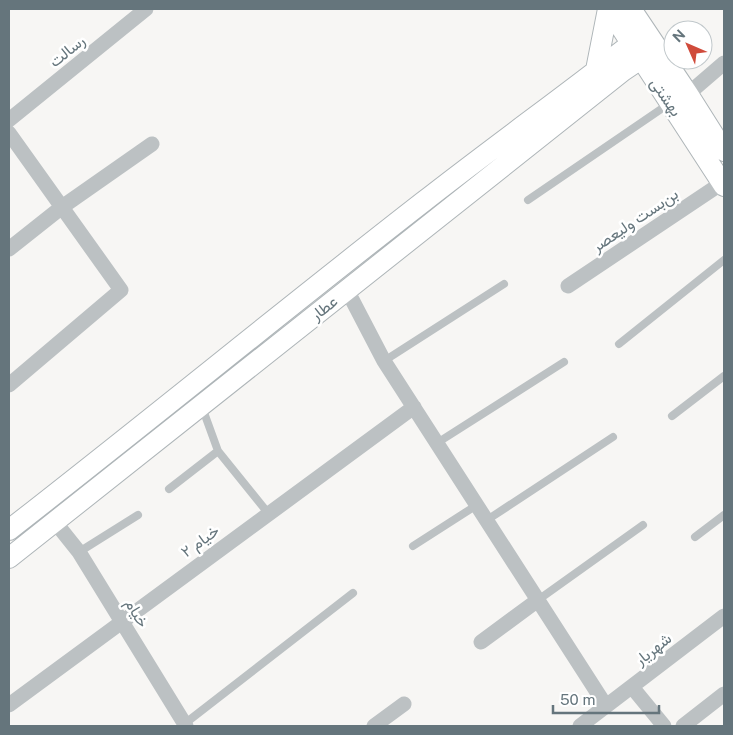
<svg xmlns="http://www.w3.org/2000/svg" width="733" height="735" font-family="'Public Sans',Vazirmatn,sans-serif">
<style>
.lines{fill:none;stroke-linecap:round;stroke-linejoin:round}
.secondary-casing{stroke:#aeb5b8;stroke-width:22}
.lane{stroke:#bcc1c3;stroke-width:8}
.street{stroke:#bcc1c3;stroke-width:15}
.secondary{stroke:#fff;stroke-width:20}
.labels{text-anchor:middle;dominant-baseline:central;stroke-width:5;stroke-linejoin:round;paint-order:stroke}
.street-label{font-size:16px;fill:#65757c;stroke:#fff}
</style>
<rect width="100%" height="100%" fill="#f7f6f4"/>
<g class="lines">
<!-- secondary casing -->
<g class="secondary-casing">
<path id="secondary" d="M 609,9 L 724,186
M 631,9 L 688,94 L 724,151
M 596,70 L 608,9
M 9,530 C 148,422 284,310 423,202 C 497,144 573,90 646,32
M 9,558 L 623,71 L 657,48"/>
</g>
<!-- lane -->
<path class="lane" d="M 528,200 L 670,103
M 619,344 L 724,260
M 384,361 L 504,284
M 202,407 L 218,451 L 268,513
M 672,416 L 724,376
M 437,443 L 564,362
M 169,489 L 218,451
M 487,520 L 613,437
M 695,537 L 724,515
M 413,546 L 477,505
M 79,552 L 138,515
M 538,600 L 643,525
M 183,725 L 353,593"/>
<!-- street -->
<path class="street" d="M 688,94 L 724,63
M 9,120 L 146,9
M 9,133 L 121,290 L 9,385
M 9,249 L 62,207 L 152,144
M 568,286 L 722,183
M 347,290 L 384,361 L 606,706
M 55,522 L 79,552 L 186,726
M 481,642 L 538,600
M 632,687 L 664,726
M 9,705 L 414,407
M 374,726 L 404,704
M 580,726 L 724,616
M 683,726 L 724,694"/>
<!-- secondary -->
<use href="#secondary" class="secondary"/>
</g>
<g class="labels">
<!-- street labels -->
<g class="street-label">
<text transform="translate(67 51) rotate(-39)">رسالت</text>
<text transform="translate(666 97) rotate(56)">بهشتی</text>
<text transform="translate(635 220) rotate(-34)">بن‌بست ولیعصر</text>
<text transform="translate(324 308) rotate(-38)">عطار</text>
<text transform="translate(200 541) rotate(-36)">خیام ۲</text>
<text transform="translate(137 613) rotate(59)">خیام</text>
<text transform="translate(653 649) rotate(-38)">شهریار</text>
</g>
</g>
<!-- border -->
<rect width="733" height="735" fill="none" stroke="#65757c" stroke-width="20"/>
<!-- north arrow -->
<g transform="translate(688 45) rotate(315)"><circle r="24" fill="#ffffff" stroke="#c1c8cb"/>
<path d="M0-4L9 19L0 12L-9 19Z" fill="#d04b3b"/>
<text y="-8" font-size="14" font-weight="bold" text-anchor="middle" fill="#65757c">N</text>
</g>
<!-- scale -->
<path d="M553 705v8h106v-8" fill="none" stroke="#65757c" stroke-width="2.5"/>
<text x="560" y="705" font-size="15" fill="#65757c" stroke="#ffffff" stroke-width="4" paint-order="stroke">50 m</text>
</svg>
